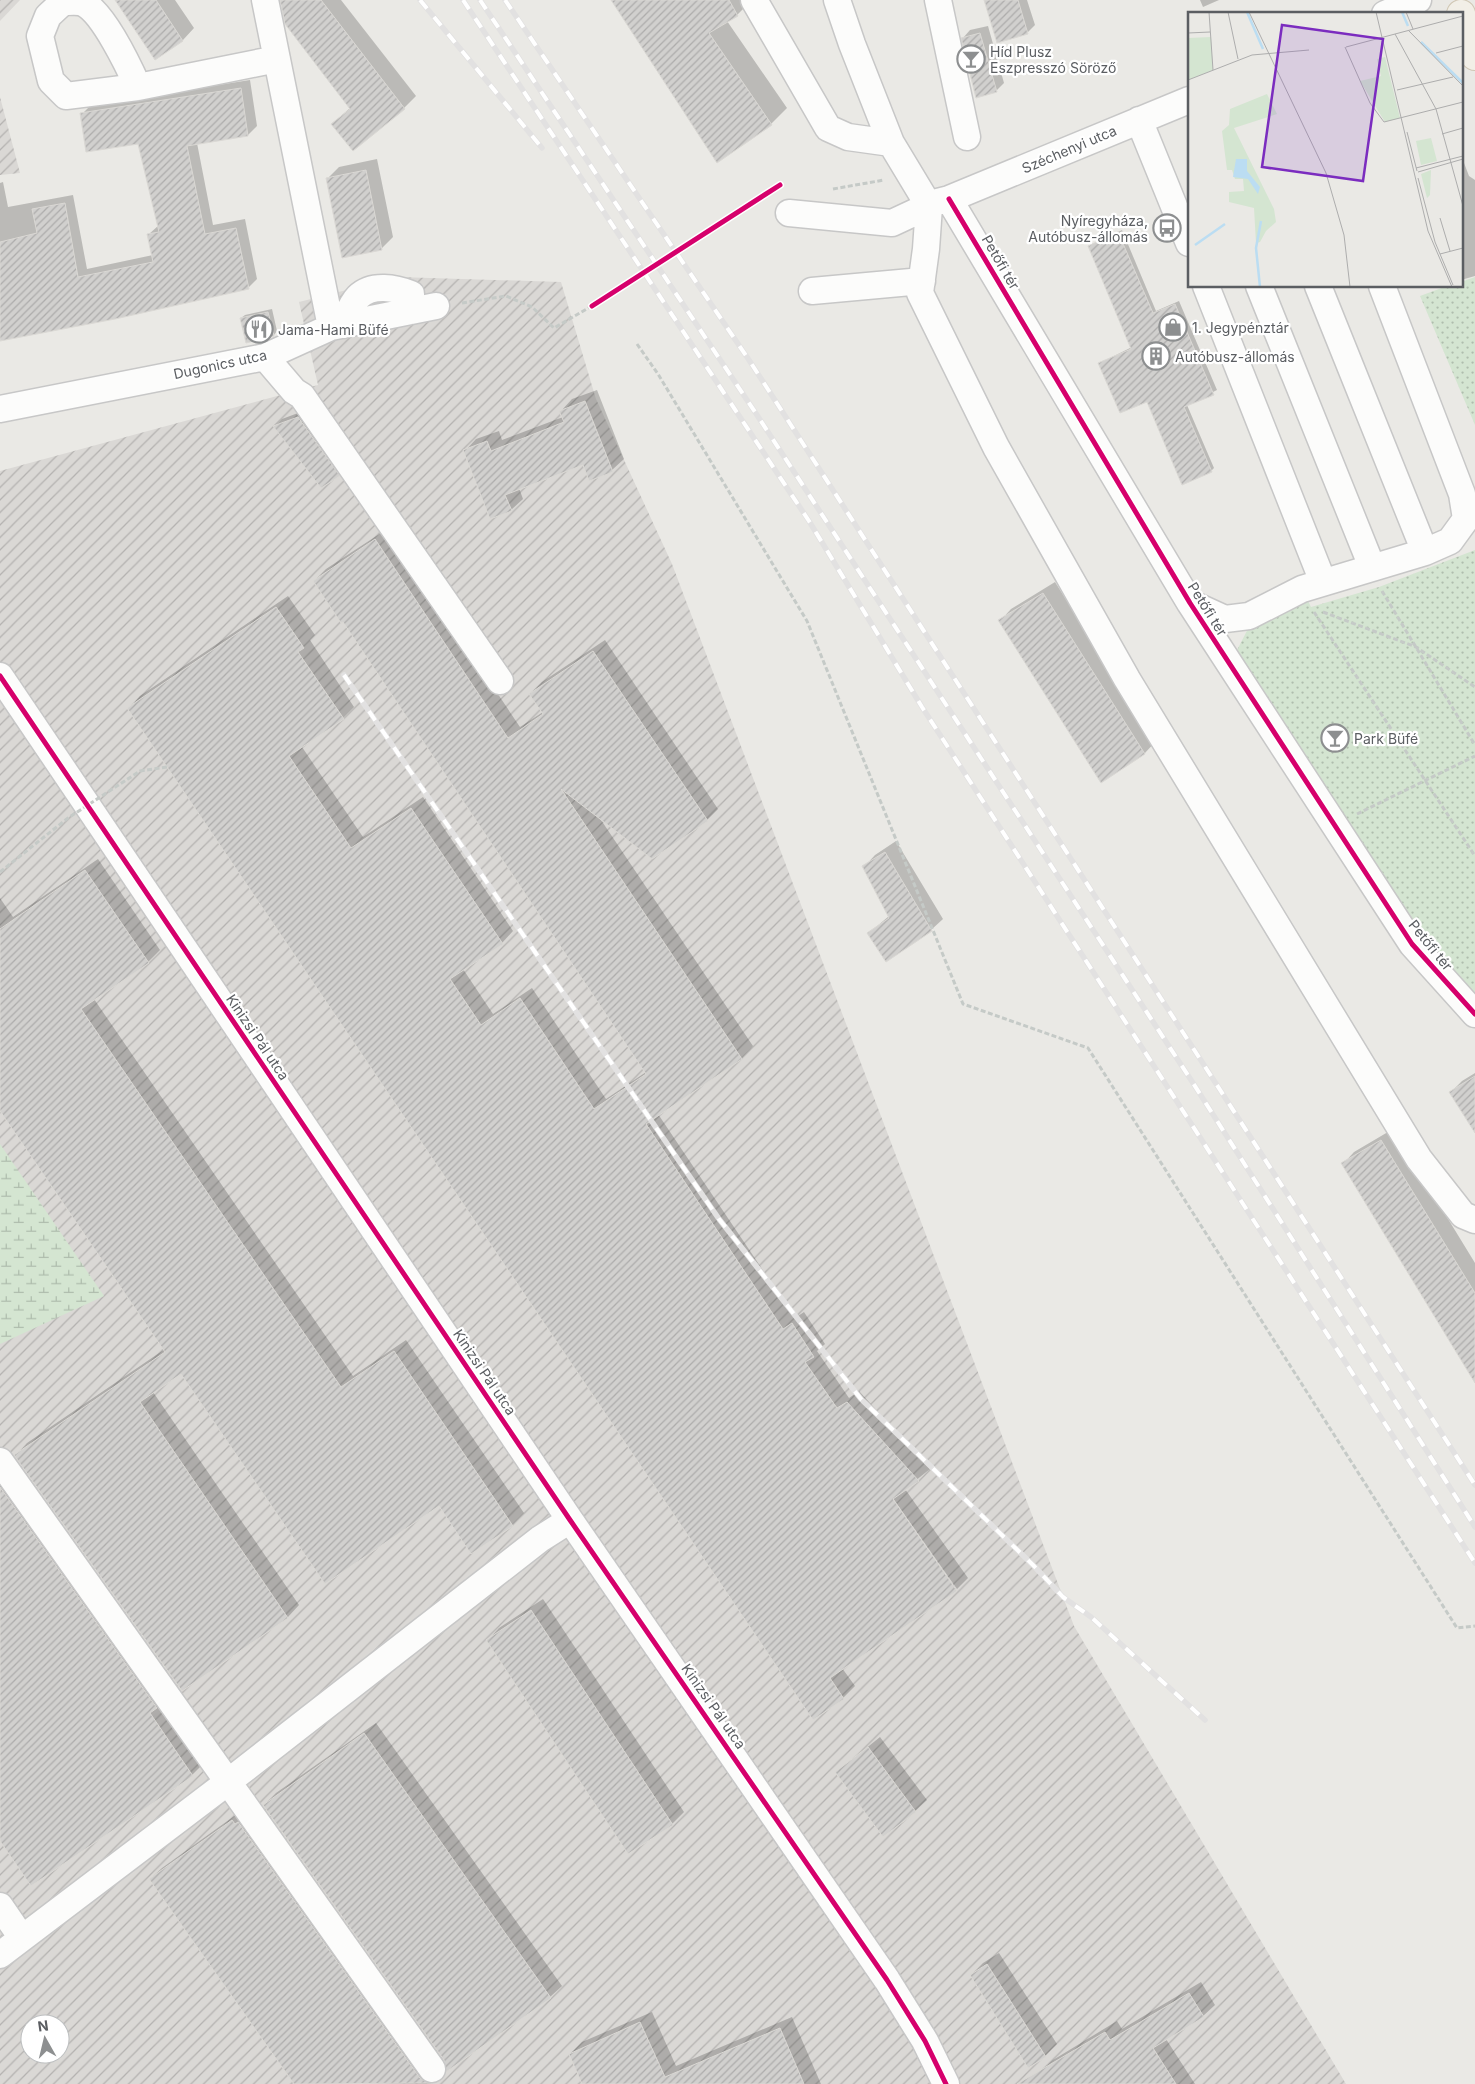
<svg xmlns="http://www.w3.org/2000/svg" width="1475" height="2084" font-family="Inter,sans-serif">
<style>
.industrial{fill:url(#industrial-furrows);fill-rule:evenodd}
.wetland{fill:url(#wetland-marsh)}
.park{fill:url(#park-dots)}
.shadow{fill:#0003}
.building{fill:url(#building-hatch);stroke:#dad8d4}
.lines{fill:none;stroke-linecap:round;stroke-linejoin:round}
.minor-casing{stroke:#c7c7c7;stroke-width:29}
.major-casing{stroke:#d0c7b4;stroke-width:30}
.path{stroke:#c5cac7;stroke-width:3;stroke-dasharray:5 2.5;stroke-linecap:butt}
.minor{stroke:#fcfcfb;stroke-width:26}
.major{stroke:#f2efe7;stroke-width:28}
.rail-casing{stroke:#e2e1e1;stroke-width:5.5}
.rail{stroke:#fff;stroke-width:4;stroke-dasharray:11;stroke-linecap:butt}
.path-bridge{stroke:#c5cac7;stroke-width:3;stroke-dasharray:5 2.5;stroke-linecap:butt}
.cycleway-casing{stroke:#fff;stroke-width:8}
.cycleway{stroke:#d6006c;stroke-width:5}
.labels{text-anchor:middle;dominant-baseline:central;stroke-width:4.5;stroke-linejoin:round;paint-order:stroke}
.poi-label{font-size:14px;fill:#5b5e62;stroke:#fff;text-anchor:start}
.street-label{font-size:14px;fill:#5b5e62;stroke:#fff}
.inset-river{fill:none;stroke:#bbddf2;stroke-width:2.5}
.inset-road{fill:none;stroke:#adadad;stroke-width:1}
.view{fill:#7b2cbf;fill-opacity:0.15;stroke:#7b2cbf;stroke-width:2.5}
.inset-edge{fill:none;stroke:#5b5e62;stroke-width:2.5}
</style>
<defs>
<pattern id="industrial-furrows" width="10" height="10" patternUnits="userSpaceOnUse" patternTransform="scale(1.25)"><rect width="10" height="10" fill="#dad8d5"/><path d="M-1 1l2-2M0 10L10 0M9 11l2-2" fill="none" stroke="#b4b2b0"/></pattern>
<pattern id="wetland-marsh" width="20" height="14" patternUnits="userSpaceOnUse" patternTransform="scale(1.25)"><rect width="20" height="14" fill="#d4e5d1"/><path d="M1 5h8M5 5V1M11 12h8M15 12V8" fill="none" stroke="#afbdad"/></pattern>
<pattern id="park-dots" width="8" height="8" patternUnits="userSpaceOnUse" patternTransform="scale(1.25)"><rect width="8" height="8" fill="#d4e5d1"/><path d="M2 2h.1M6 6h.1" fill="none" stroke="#afbdad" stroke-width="1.8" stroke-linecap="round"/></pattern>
<pattern id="building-hatch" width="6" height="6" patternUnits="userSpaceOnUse" patternTransform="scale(1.25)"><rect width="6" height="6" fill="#d1d0ce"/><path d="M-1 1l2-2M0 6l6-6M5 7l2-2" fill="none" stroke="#adacab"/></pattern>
</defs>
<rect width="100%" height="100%" fill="#eae9e5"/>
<!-- industrial -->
<path class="industrial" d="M 0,0 L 20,0 L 0,21 Z
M 0,97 L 20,173 L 0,175 Z
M 398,277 L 561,282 L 596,399 L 672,564 L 1074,1626 L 1346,2084 L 0,2084 L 0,471 L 318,385 L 299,302 ZM 30,2024 L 60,2024 L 60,2054 L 30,2054 Z"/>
<!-- wetland -->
<path class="wetland" d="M 0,1144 L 104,1296 L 0,1344 Z"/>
<!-- park -->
<path class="park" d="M 1475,277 L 1475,425 L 1420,296 L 1447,286 L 1461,286 L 1461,282 Z
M 1475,550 L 1475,1007 L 1419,942 L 1234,656 L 1253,619 L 1303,591 L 1311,607 L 1379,587 Z"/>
<!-- shadow -->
<path class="shadow" d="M 116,0 L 175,0 L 194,28 L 183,40 L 155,58 Z
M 281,0 L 341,0 L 416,96 L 404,108 L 332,124 L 350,108 Z
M 613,0 L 752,0 L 737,15 L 727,21 L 787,108 L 771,124 L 717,161 Z
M 985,0 L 1027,0 L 1035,25 L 1027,33 Z
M 1200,0 L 1219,0 L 1203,7 Z
M 988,26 L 1004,83 L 996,91 L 963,38 L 970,30 Z
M 250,80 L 257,126 L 248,135 L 197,143 L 213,225 L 245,219 L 257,279 L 248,288 L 0,340 L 0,183 L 3,182 L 8,207 L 73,195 L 87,269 L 153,255 L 148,235 L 159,225 L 139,143 L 82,114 L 91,105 Z
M 1461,155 L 1469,176 L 1475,180 L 1475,276 L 1461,280 Z
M 377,159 L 393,237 L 381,249 L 327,179 L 339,167 Z
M 1122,230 L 1156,311 L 1179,301 L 1217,390 L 1187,405 L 1214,468 L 1211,471 L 1147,401 L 1100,363 L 1132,347 L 1089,246 Z
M 272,309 L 277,331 L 274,335 L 241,318 L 245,315 Z
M 597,390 L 624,459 L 612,470 L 584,463 L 519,488 L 523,499 L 511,510 L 465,451 L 476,439 L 499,431 L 502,440 L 563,417 L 561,411 L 572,399 Z
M 306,410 L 346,468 L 339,475 L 275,426 L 282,419 Z
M 387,529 L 520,727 L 543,712 L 530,694 L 542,682 L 605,640 L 718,809 L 707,820 L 599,817 L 753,1046 L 742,1058 L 658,1114 L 795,1318 L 804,1312 L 825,1344 L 817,1351 L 849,1398 L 859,1391 L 930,1469 L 905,1489 L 968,1578 L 957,1589 L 890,1494 L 888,1495 L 956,1589 L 842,1668 L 855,1686 L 843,1698 L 129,708 L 140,696 L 288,596 L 315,635 L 310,640 L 354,707 L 343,718 L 302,747 L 363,837 L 423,797 L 513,931 L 502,943 L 463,969 L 493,1014 L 532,988 L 606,1099 L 646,1072 L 343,620 L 314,581 L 326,569 Z
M 1055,582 L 1156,741 L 1145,753 L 1102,781 L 1000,621 L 1011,609 Z
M 896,841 L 943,919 L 931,930 L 869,933 L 889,916 L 864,867 L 875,855 Z
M 98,859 L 160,950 L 148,962 L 94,999 L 353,1376 L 406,1340 L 524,1513 L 512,1525 L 439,1504 L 181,1372 L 153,1392 L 299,1605 L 288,1617 L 182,1689 L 16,1455 L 27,1443 L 165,1349 L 0,1109 L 0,898 L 13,917 Z
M 1475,1073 L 1475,1131 L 1451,1092 L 1462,1081 Z
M 1393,1129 L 1475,1263 L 1475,1380 L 1343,1164 L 1354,1152 Z
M 0,1462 L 204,1763 L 192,1775 L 0,1839 Z
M 543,1599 L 684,1812 L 672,1824 L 629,1852 L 488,1640 L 499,1628 Z
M 376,1723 L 562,1986 L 550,1997 L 445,2060 L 264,1805 L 276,1793 Z
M 880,1737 L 927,1800 L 915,1811 L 837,1772 Z
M 244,1809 L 440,2071 L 427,2084 L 296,2084 L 150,1879 L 162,1868 Z
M 999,1953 L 1057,2044 L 1045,2056 L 1029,2066 L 971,1975 L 983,1963 Z
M 1201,1982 L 1215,2005 L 1203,2016 L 1166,2039 L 1195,2084 L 1049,2084 L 1041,2071 L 1053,2060 L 1117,2021 L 1122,2029 Z
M 652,2012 L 676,2066 L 792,2017 L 821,2084 L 583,2084 L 570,2054 L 582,2042 Z"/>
<!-- building -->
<path class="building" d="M 115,0 L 156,0 L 183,41 L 155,60 Z
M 280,0 L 321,0 L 405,109 L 353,151 L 331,124 L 350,109 L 285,24 Z
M 611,0 L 729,0 L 738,16 L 709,33 L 772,125 L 717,163 Z
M 984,0 L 1018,0 L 1028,34 L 997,43 Z
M 980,33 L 997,92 L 976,98 L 961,38 Z
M 241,88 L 248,136 L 187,146 L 205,234 L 236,228 L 249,289 L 115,319 L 0,341 L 0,242 L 37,233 L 32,209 L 65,203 L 78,277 L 153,262 L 147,234 L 159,232 L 138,144 L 86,152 L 80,113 Z
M 366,170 L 382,250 L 342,258 L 326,178 Z
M 1118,232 L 1153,313 L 1175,304 L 1214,395 L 1184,407 L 1212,472 L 1182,485 L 1147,402 L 1120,413 L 1098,363 L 1131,349 L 1088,246 Z
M 268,312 L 274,336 L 246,343 L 240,318 Z
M 585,401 L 613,472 L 589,481 L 583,465 L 505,495 L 512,511 L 490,519 L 463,450 L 487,441 L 491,451 L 564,422 L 559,411 Z
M 298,417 L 340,476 L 321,488 L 273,426 Z
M 375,539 L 508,738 L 543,714 L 529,694 L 593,651 L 708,821 L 652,859 L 561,789 L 742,1059 L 646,1124 L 783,1329 L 792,1323 L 814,1357 L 805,1362 L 837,1408 L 847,1402 L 919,1481 L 893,1499 L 957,1591 L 830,1678 L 844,1699 L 813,1720 L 127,708 L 276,607 L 304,648 L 298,652 L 344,719 L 289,756 L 351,848 L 411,808 L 503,944 L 450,979 L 481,1025 L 520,998 L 594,1109 L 646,1074 L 343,622 L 341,623 L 313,581 Z
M 1043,593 L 1145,754 L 1101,783 L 998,620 Z
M 885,852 L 932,931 L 886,962 L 867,933 L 889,918 L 862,866 Z
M 85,870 L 149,963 L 81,1009 L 341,1387 L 394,1351 L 513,1526 L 471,1554 L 439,1506 L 325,1584 L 181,1374 L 140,1402 L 288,1618 L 182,1691 L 14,1455 L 165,1352 L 0,1111 L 0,929 Z
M 1475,1076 L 1475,1133 L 1449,1092 Z
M 1381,1140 L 1475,1293 L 1475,1383 L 1341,1163 Z
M 0,1487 L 157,1708 L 150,1713 L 193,1776 L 31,1886 L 0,1841 Z
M 531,1610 L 673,1825 L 628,1854 L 486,1640 Z
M 364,1733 L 551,1998 L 446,2072 L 444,2060 L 263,1805 Z
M 868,1747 L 916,1812 L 883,1837 L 835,1772 Z
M 232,1820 L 235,1824 L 238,1822 L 420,2078 L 430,2083 L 294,2084 L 149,1879 Z
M 987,1964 L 1046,2057 L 1028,2068 L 970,1975 Z
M 1189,1993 L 1204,2017 L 1153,2048 L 1176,2084 L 1017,2084 L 1105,2032 L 1110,2040 Z
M 640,2022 L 665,2077 L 780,2028 L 804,2084 L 582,2084 L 569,2054 Z"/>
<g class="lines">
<!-- minor casing -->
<g class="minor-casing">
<path id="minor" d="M 265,0 L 331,327
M 754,0 L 828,128 L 848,137 L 891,143
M 837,0 L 852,44 L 891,143 L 929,206 L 926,249 L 920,293 L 996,447 L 1127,679 L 1419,1159 L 1463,1215 L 1475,1220
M 938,0 L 967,137
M 1385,14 L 1418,0
M 138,87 C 129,67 103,12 83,3 C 78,1 69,2 63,2 L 48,16 L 40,36 L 51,81 L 66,96 L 138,87 L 277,59
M 1139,120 L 1189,243
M 949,199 L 1190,603 L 1412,944 L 1475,1014
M 789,213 L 892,223 L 937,202 L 949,199 L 1189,100
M 1206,286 L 1323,582
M 1259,286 L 1372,567
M 1318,286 L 1425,552
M 812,291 L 922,281
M 343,325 C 347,316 351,304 358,297 C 372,283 396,288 411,294 L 411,311
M 265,357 L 294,391 L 302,396 L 500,681
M 0,409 L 265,357 L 331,327 L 436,306
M 1190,603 L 1225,619 L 1249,616 L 1302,589 L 1425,552 L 1450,541 L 1466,519 L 1462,494 L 1382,286
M 0,676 L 570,1520 L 887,1980 L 925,2041 L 946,2084
M 0,1461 L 432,2069
M 0,1906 L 22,1938
M 0,1955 L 228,1782 L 540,1539 L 570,1520"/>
</g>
<!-- major casing -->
<g class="major-casing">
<path id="major" d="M 1461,14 L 1475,56"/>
</g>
<!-- path -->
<path class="path" d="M 833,189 L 884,180
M 462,303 L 506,296 L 532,307 L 554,328 L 592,306
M 637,344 L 658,374 L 807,621 L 963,1004 L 1088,1048 L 1457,1628 L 1475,1626
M 1382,591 L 1475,745
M 1314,612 L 1475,856
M 1323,612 L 1416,647 L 1475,687
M 1357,814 L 1475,756"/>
<!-- minor -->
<use href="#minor" class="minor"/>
<!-- major -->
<use href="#major" class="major"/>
<!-- rail casing -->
<g class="rail-casing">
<path id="rail" d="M 420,0 L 542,148
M 463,0 L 809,521 L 922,707 L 1475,1563
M 480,0 L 755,412 L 1193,1083 L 1475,1527
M 505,0 L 749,360 L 1475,1485
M 344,675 L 719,1219 L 861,1399 L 1034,1566 L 1063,1597 L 1091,1617 L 1205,1720"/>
</g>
<!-- rail -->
<use href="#rail" class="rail"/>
<!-- path-bridge -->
<path class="path-bridge" d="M 592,306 L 780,185
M 0,872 L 68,818 L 140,771 L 167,767"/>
<!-- cycleway casing -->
<g class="cycleway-casing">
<path id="cycleway" d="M 949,199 L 1190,603 L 1412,944 L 1475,1014
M 592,306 L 780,185
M 0,676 L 570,1520 L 887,1980 L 925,2041 L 946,2084"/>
</g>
<!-- cycleway -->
<use href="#cycleway" class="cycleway"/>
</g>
<!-- icons -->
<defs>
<g id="bar-ring" transform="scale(1.4375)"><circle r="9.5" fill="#fff" stroke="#8d8f90" stroke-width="1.5"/><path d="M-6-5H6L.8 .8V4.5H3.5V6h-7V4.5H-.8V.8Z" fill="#8d8f90"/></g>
<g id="bus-ring" transform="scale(1.4375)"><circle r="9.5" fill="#fff" stroke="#8d8f90" stroke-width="1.5"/><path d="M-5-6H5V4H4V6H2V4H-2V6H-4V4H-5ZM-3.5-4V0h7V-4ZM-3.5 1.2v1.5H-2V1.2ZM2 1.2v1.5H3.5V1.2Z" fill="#8d8f90"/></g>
<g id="shop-ring" transform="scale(1.4375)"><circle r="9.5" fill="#fff" stroke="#8d8f90" stroke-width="1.5"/><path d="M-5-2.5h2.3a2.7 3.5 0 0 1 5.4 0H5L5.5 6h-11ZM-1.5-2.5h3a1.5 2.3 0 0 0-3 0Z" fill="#8d8f90"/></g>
<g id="restaurant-ring" transform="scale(1.4375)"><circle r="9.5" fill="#fff" stroke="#8d8f90" stroke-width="1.5"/><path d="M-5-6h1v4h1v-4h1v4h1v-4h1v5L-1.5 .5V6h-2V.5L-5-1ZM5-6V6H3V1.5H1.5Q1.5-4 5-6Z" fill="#8d8f90"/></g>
<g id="building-ring" transform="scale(1.4375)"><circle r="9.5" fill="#fff" stroke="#8d8f90" stroke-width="1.5"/><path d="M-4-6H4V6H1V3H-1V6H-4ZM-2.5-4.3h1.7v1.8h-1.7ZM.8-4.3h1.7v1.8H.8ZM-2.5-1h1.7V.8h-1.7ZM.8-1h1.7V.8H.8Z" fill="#8d8f90"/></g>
</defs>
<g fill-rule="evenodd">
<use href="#bar-ring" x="971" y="59"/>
<use href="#bus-ring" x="1167" y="228"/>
<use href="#shop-ring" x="1173" y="327"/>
<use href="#restaurant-ring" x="259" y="329"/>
<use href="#building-ring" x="1156" y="356"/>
<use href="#bar-ring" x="1335" y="738"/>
</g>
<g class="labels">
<!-- poi labels -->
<g class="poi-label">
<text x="990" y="51">Híd Plusz<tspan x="990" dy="16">Eszpresszó Söröző</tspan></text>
<text x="1148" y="220" text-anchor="end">Nyíregyháza,<tspan x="1148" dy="16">Autóbusz-állomás</tspan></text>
<text x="1192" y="327">1. Jegypénztár</text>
<text x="278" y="329">Jama-Hami Büfé</text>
<text x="1175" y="356">Autóbusz-állomás</text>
<text x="1354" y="738">Park Büfé</text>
</g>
<!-- street labels -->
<g class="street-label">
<text transform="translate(1069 149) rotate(-23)">Széchenyi utca</text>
<text transform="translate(1001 262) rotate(60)">Petőfi tér</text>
<text transform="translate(220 364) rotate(-12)">Dugonics utca</text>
<text transform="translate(1208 609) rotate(58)">Petőfi tér</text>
<text transform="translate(1431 945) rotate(51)">Petőfi tér</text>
<text transform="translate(258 1037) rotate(56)">Kinizsi Pál utca</text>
<text transform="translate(485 1372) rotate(56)">Kinizsi Pál utca</text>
<text transform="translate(714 1706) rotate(55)">Kinizsi Pál utca</text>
</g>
</g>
<!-- overview -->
<g transform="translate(1188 12)">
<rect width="275" height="275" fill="#eae9e5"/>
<path d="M 79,82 L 89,102 L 46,116 L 86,197 L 88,210 L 78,219 L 72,230 L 68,231 L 66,196 L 41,190 L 41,180 L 56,179 L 55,167 L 47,167 L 44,158 L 39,158 L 34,119 L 41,113 L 42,97 Z" fill="#d4e5d1"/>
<path d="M 23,25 L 25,58 L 0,68 L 0,26 Z" fill="#d4e5d1"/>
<path d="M 197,45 L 212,106 L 197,110 L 172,69 L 193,64 L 189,47 ZM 243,126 L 249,149 L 233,153 L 228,129 ZM 243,158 L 242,183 L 239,186 L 233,162 Z" fill="#d4e5d1"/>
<path d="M 48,147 L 59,147 L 59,159 L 72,175 L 70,182 L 60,167 L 45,165 Z" fill="#bbddf2"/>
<path class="inset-river" d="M 59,0 L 75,37M 214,0 L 220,14M 233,30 L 275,71M 7,233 L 37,212M 72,275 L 68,236 L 73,209"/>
<path class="inset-road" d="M 21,0 L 25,58M 40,0 L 50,47M 61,0 L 138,161 L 156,223 L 162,275M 188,0 L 240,219 L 264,275M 218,0 L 225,17M 220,18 L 275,74M 0,21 L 22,20M 207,22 L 248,97 L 275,194M 157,35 L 182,91 L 196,110 L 275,90M 158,35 L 275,4M 248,41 L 275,34M 0,68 L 64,43 L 121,38M 209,78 L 265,65M 219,120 L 229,159M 254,122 L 275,116M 228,156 L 275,144M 230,160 L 275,147M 230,166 L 247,230 L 265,273M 252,206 L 262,239M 252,242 L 275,236"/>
<path class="view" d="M 94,13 L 195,27 L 175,169 L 74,155 Z"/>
<rect width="275" height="275" class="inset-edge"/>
</g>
<!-- north arrow -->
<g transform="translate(45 2039) rotate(352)"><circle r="24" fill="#ffffff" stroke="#bdbfc0"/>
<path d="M0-4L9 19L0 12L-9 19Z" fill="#8d8f90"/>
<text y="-8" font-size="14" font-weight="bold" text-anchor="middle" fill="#5b5e62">N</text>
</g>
</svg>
